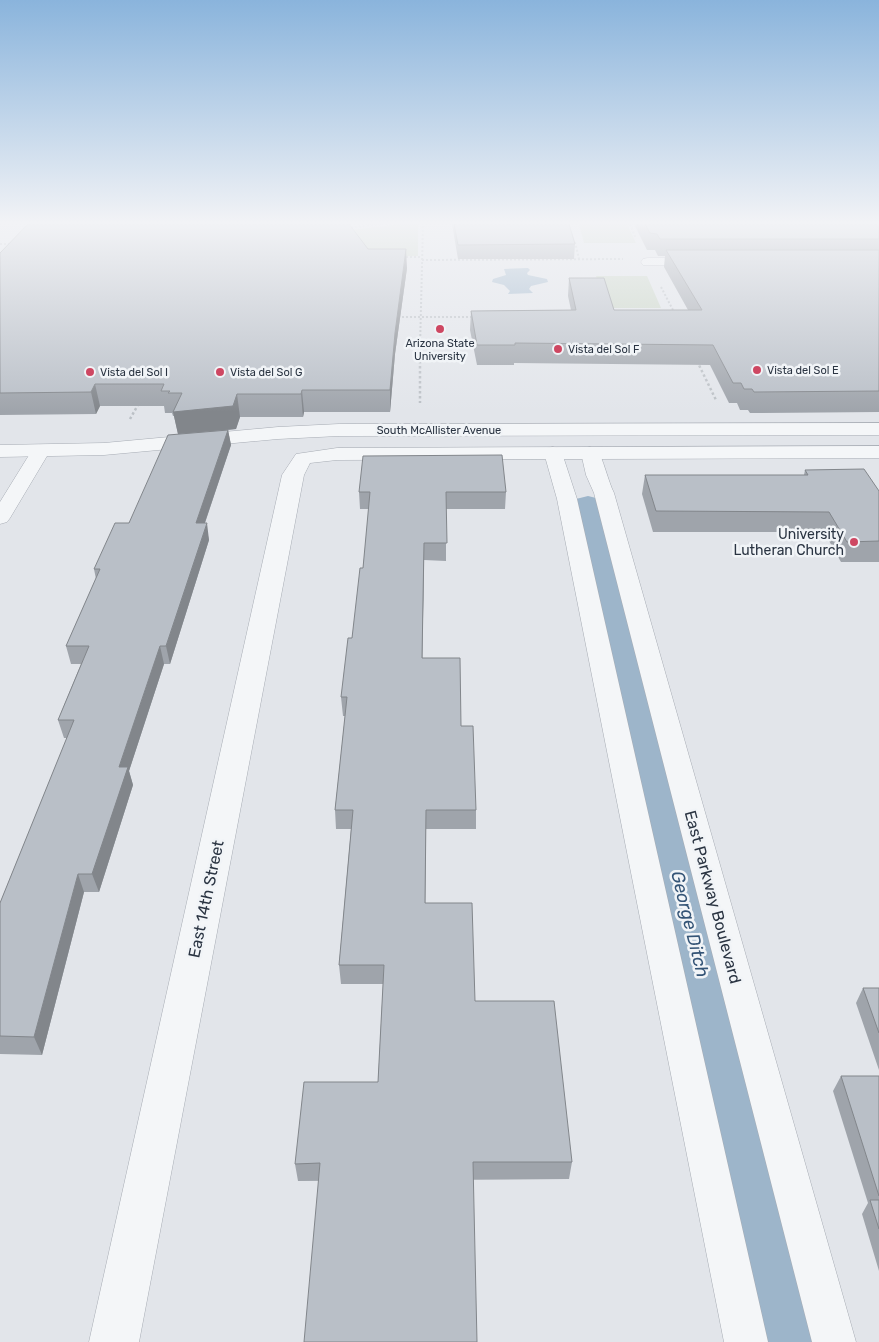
<svg xmlns="http://www.w3.org/2000/svg" width="879" height="1342" font-family="Rubik,sans-serif">
<style>
.green{fill:#c8d4c3}
.water{fill:#9db5ca}
.lines{fill:none;stroke-linecap:round;stroke-linejoin:round}
.canal{fill:#9db5ca;fill-rule:evenodd}
.lane-casing{stroke:#a7acb4;stroke-width:1}
.street-casing{stroke:#a7acb4;stroke-width:1}
.path-far1{stroke:#bbc0c5;stroke-width:2;stroke-dasharray:2 2;stroke-linecap:butt}
.path{stroke:#bbc0c5;stroke-width:2.5;stroke-dasharray:2.5 2.5;stroke-linecap:butt}
.lane{fill:#f4f6f8;fill-rule:evenodd}
.street{fill:#f4f6f8;fill-rule:evenodd}
.wall{fill:#9fa4ab}
.shaded-wall{fill:#82868b}
.building{fill:#b9bfc7;stroke:#82868b}
.poi-dot{fill:#ce4762;stroke:#f1f4f7;stroke-width:2}
.labels{text-anchor:middle;dominant-baseline:central;stroke-width:5;stroke-linejoin:round;paint-order:stroke}
.far-poi-label{font-size:11px;fill:#2a3442;stroke:#f1f4f7;text-anchor:start}
.far-street-label{font-size:11px;fill:#2a3442;stroke:#f1f4f7}
.poi-label{font-size:14px;fill:#2a3442;stroke:#f1f4f7;text-anchor:end}
.near-street-label{font-size:16px;fill:#2a3442;stroke:#f1f4f7}
.near-water-label{font-size:18px;font-style:italic;fill:#345476;stroke:#f1f4f7}
</style>
<rect width="100%" height="100%" fill="#e2e5ea"/>
<!-- green -->
<path class="green" d="M 402,224 L 418,224 L 418,256 L 390,256 L 263,240 Z
M 579,224 L 627,224 L 636,243 L 584,243 Z
M 596,276 L 647,276 L 661,308 L 608,308 Z"/>
<!-- water -->
<path class="water" d="M 528,268 L 530,270 L 527,273 L 528,275 L 547,279 L 548,282 L 531,286 L 529,289 L 533,293 L 508,294 L 510,291 L 504,285 L 492,282 L 493,279 L 506,275 L 504,269 Z"/>
<g class="lines">
<!-- canal -->
<path class="canal" d="M 588,496 L 600,499 L 605,506 L 829,1342 L 753,1342 L 571,506 L 576,499 Z"/>
<!-- lane casing -->
<g class="lane-casing">
<path id="lane" d="M 648,258 L 699,258 L 706,262 L 699,266 L 643,265 L 641,262 L 643,259 Z
M 41,445 L 48,447 L 50,451 L 10,518 L 7,522 L 0,524 L 0,502 L 34,447 Z
M 553,447 L 560,449 L 562,453 L 577,499 L 768,1342 L 724,1342 L 557,499 L 544,453 L 546,449 Z
M 590,447 L 597,449 C 603,458 608,481 614,493 L 856,1342 L 812,1342 L 594,493 L 586,475 L 581,453 L 583,449 Z"/>
</g>
<!-- street casing -->
<g class="street-casing">
<path id="street" d="M 879,423 L 879,435 L 339,436 L 278,439 L 104,455 L 0,457 L 0,445 L 104,443 L 278,427 L 339,424 Z
M 879,446 L 879,458 L 337,460 L 310,463 L 304,475 L 139,1342 L 89,1342 L 282,475 L 296,454 L 337,448 Z"/>
</g>
<!-- path-far1 -->
<path class="path-far1" d="M 630,224 L 636,239
M 347,228 L 383,224
M 571,242 L 575,242 L 579,259
M 0,244 L 12,244
M 402,257 L 422,257
M 422,260 L 623,259
M 661,287 L 674,312
M 398,317 L 474,317
M 420,348 L 423,224"/>
<!-- path -->
<path class="path" d="M 420,346 L 420,403
M 697,361 L 716,400
M 130,419 L 139,403"/>
<!-- lane -->
<use href="#lane" class="lane"/>
<!-- street -->
<use href="#street" class="street"/>
</g>
<!-- wall -->
<path class="wall" d="M 452,224 L 569,224 L 575,244 L 574,259 L 458,259 Z
M 634,224 L 879,224 L 879,412 L 750,413 L 748,410 L 740,410 L 737,403 L 729,403 L 710,365 L 514,363 L 514,365 L 477,365 L 470,330 L 471,311 L 571,310 L 568,296 L 569,278 L 614,310 L 688,310 L 664,267 L 665,256 L 658,256 L 655,250 L 647,250 Z
M 368,249 L 407,268 L 395,354 L 390,412 L 304,412 L 303,417 L 240,417 L 236,429 L 228,430 L 231,445 L 205,523 L 209,540 L 170,664 L 164,664 L 129,771 L 133,785 L 99,892 L 84,892 L 42,1055 L 0,1054 L 0,903 L 67,738 L 64,738 L 58,720 L 81,664 L 71,664 L 66,646 L 96,579 L 94,569 L 129,523 L 178,434 L 174,416 L 173,416 L 172,413 L 165,413 L 164,406 L 100,406 L 96,414 L 0,415 L 0,253 Z
M 805,470 L 879,491 L 879,562 L 841,562 L 824,532 L 653,532 L 642,494 L 645,475 L 804,475 Z
M 359,492 L 506,492 L 505,509 L 446,509 L 446,561 L 424,560 L 422,658 L 461,726 L 476,810 L 476,829 L 426,829 L 425,903 L 475,1001 L 572,1162 L 569,1179 L 298,1181 L 295,1164 L 378,1082 L 383,984 L 341,984 L 339,965 L 351,829 L 336,829 L 335,810 L 345,716 L 343,716 L 341,697 L 352,638 L 363,568 L 369,509 L 360,509 Z
M 863,988 L 879,988 L 879,1070 L 856,1003 Z
M 841,1076 L 879,1076 L 879,1271 L 862,1214 L 868,1203 L 833,1091 Z"/>
<!-- shaded-wall -->
<path class="shaded-wall" d="M 406,249 L 407,268 L 395,354 L 390,412 L 390,390 L 395,333 Z
M 95,384 L 100,406 L 96,414 L 91,392 Z
M 302,390 L 304,412 L 303,417 L 301,394 Z
M 237,394 L 240,417 L 236,429 L 178,434 L 173,412 Z
M 228,430 L 231,445 L 199,540 L 196,523 Z
M 207,523 L 209,540 L 170,664 L 166,646 Z
M 424,543 L 424,560 L 422,677 L 422,658 Z
M 160,646 L 164,664 L 129,771 L 133,785 L 99,892 L 92,874 L 119,767 Z
M 426,810 L 426,829 L 425,923 L 425,903 Z
M 78,874 L 84,892 L 42,1055 L 34,1037 Z"/>
<!-- building -->
<path class="building" d="M 28,224 L 349,224 L 368,249 L 406,249 L 395,333 L 390,390 L 302,390 L 301,394 L 237,394 L 233,406 L 173,412 L 182,393 L 168,393 L 170,391 L 161,391 L 164,384 L 95,384 L 91,392 L 0,393 L 0,253 Z
M 454,224 L 569,224 L 575,244 L 458,245 Z
M 645,224 L 879,224 L 879,239 L 660,239 L 657,234 L 650,233 Z
M 666,250 L 879,250 L 879,391 L 754,392 L 752,389 L 744,389 L 741,383 L 733,383 L 713,345 L 515,343 L 515,345 L 477,345 L 471,311 L 576,310 L 569,278 L 604,278 L 614,310 L 702,310 Z
M 228,430 L 196,523 L 207,523 L 166,646 L 160,646 L 119,767 L 128,767 L 92,874 L 78,874 L 34,1037 L 0,1036 L 0,903 L 74,720 L 58,720 L 89,646 L 66,646 L 100,569 L 94,569 L 115,523 L 129,523 L 168,435 Z
M 502,455 L 506,492 L 446,492 L 447,543 L 424,543 L 422,658 L 460,658 L 461,726 L 473,726 L 476,810 L 426,810 L 425,903 L 472,903 L 475,1001 L 554,1001 L 572,1162 L 473,1162 L 477,1342 L 304,1342 L 320,1163 L 295,1164 L 304,1082 L 378,1082 L 384,965 L 339,965 L 353,810 L 335,810 L 347,697 L 341,697 L 348,638 L 352,638 L 360,568 L 363,568 L 370,492 L 359,492 L 363,456 Z
M 864,469 L 879,491 L 879,541 L 847,542 L 829,512 L 656,511 L 645,475 L 808,475 L 805,470 Z
M 863,988 L 879,988 L 879,1033 Z
M 841,1076 L 879,1076 L 879,1196 Z
M 870,1200 L 879,1200 L 879,1229 Z"/>
<!-- sky -->
<linearGradient id="sky" x2="0" y2="1"><stop stop-color="#8ab4dc"/><stop offset="0.54" stop-color="#f2f3f6"/><stop offset="1" stop-color="#f2f3f6" stop-opacity="0"/></linearGradient>
<rect width="879" height="412" fill="url(#sky)"/>
<!-- markers -->
<g class="poi-dot">
<circle cx="440" cy="329" r="5"/>
<circle cx="558" cy="349" r="5"/>
<circle cx="757" cy="370" r="5"/>
<circle cx="90" cy="372" r="5"/>
<circle cx="220" cy="372" r="5"/>
<circle cx="854" cy="542" r="5"/>
</g>
<g class="labels">
<!-- far-poi labels -->
<g class="far-poi-label">
<text x="440" y="343" text-anchor="middle">Arizona State<tspan x="440" dy="13">University</tspan></text>
<text x="568" y="349">Vista del Sol F</text>
<text x="767" y="370">Vista del Sol E</text>
<text x="100" y="372">Vista del Sol I</text>
<text x="230" y="372">Vista del Sol G</text>
</g>
<!-- far-street labels -->
<g class="far-street-label">
<text x="439" y="430">South McAllister Avenue</text>
</g>
<!-- poi labels -->
<g class="poi-label">
<text x="844" y="534">University<tspan x="844" dy="16">Lutheran Church</tspan></text>
</g>
<!-- near-street labels -->
<g class="near-street-label">
<text transform="translate(713 897) rotate(75)">East Parkway Boulevard</text>
<text transform="translate(206 899) rotate(-78)">East 14th Street</text>
</g>
<!-- near-water labels -->
<g class="near-water-label">
<text transform="translate(690 924) rotate(76)">George Ditch</text>
</g>
</g>
</svg>
